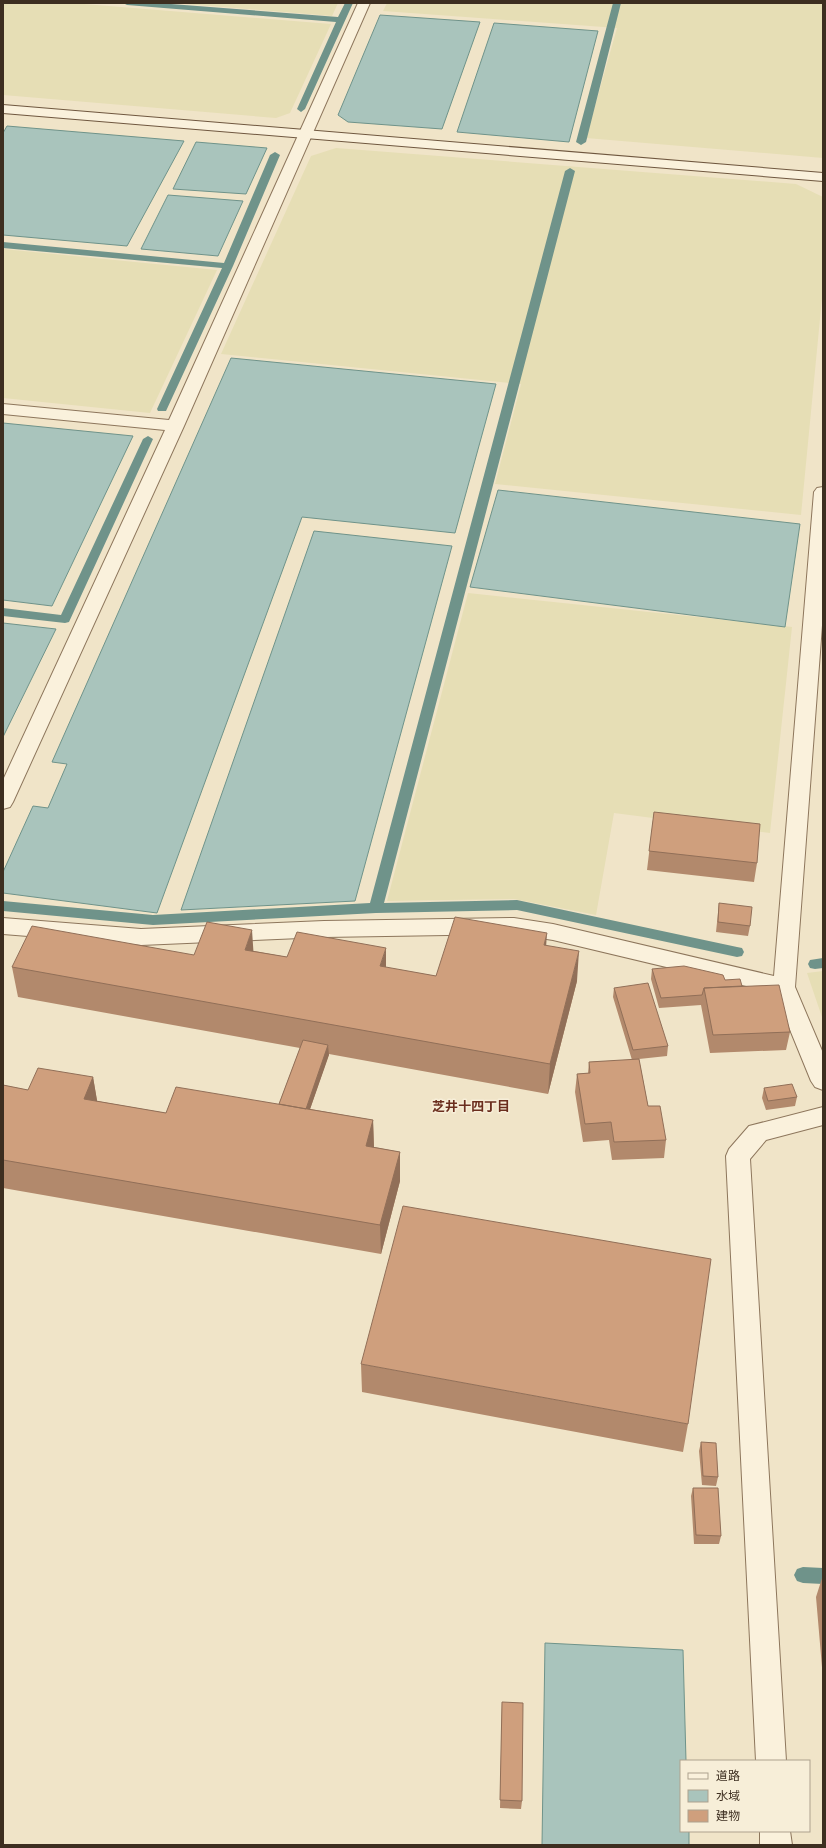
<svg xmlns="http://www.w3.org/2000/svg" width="826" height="1848" font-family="'Libre Baskerville','Noto Sans JP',serif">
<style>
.farmland{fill:#e6deb5}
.water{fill:#a9c4bc;stroke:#6f938a}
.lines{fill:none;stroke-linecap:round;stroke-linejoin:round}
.stream{fill:#6f938a;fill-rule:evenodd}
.street-casing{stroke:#8d765c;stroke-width:2}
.secondary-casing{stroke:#6f573f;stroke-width:2}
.street{fill:#faf1dc;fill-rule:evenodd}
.secondary{fill:#faf1dc;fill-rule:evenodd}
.wall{fill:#b2896c}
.shaded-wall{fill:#916f58}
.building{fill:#cf9f7d;stroke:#916f58}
.labels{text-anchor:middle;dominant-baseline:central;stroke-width:3;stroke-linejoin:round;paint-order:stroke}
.neighbourhood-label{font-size:13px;font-weight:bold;fill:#6b2e1e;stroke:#f7eed8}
</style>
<rect width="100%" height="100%" fill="#f0e4c8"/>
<!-- farmland -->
<path class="farmland" d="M 3,3 L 72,3 L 331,24 L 290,113 L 276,118 L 3,95 Z
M 173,3 L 338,3 L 332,16 Z
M 387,3 L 823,3 L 823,158 L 586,138 L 617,28 L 383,11 Z
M 336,148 L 796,184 L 823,197 L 823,288 L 801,515 L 495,484 L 521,384 L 221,354 L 311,156 Z
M 3,249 L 217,270 L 150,413 L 3,398 Z
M 468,593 L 792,627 L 770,833 L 614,813 L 596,915 L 514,899 L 387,901 Z
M 823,971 L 823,1020 L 807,973 Z"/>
<!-- water -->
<path class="water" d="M 380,15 L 480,22 L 442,129 L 348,122 L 338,115 Z
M 494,23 L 598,31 L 569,142 L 457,132 Z
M 7,126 L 184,141 L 127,246 L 3,235 L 3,133 Z
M 196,142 L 267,148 L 246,194 L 173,189 Z
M 168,195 L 243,201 L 218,256 L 141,249 Z
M 231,358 L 496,384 L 455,533 L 302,517 L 157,913 L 3,893 L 3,872 L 33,806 L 48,808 L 67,764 L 52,762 Z
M 3,423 L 133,436 L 52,606 L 3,600 Z
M 498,490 L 800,524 L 785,627 L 470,587 Z
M 314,531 L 452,546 L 355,901 L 181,910 Z
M 3,623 L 56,629 L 3,737 Z
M 545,1643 L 683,1650 L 686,1761 L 681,1761 L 681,1831 L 689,1831 L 689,1845 L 542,1845 Z"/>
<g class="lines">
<!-- stream -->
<path class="stream" d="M 123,3 L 158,3 L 338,17 L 345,3 L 353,3 L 305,109 L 301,112 L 297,109 L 336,22 L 127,5 Z
M 613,3 L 621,3 L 586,142 L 581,145 L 576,142 Z
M 275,152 L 280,155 L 233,266 L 166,411 L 158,411 L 157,409 L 222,268 L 3,248 L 3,242 L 224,263 L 270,155 Z
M 570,168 L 575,171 L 384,903 L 517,900 L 737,947 L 742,948 L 744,952 L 742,956 L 737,957 L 517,910 L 376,913 L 153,925 L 3,911 L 3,901 L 153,915 L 370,903 L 565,171 Z
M 148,436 L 153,439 L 69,622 L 65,623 L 3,616 L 3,608 L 61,615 L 143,439 Z
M 823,958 L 823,968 L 815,969 L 810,968 L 808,964 L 810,960 Z
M 803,1567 L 823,1568 L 823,1584 L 803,1583 L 797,1581 L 794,1575 L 797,1569 Z"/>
<!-- street casing -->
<g class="street-casing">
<path id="street" d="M 358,3 L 370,3 L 184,426 L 13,802 L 10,807 L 3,809 L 3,780 L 165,430 L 3,414 L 3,404 L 169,420 Z
M 823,487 L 823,612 L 795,987 L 823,1053 L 823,1090 L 815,1087 L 811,1081 L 775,993 L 553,940 L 514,934 L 324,937 L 141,945 L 3,934 L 3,918 L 141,929 L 324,921 L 514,918 L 553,924 L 774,976 L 814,492 L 817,488 Z
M 823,1107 L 823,1125 L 766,1140 L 750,1159 L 786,1761 L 756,1761 L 726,1156 L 729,1149 L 749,1126 Z
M 760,1831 L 790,1831 L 792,1845 L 760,1845 Z"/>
</g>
<!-- secondary casing -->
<g class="secondary-casing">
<path id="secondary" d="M 3,105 L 823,173 L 823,181 L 3,113 Z"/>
</g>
<!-- street -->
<use href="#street" class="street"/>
<!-- secondary -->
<use href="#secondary" class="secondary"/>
</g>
<!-- wall -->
<path class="wall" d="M 654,812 L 757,863 L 754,882 L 647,870 Z
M 719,903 L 750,926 L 748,936 L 716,932 Z
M 546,946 L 577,981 L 548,1094 L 329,1054 L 310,1109 L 373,1120 L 374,1147 L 400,1152 L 400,1181 L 381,1254 L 3,1188 L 3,1085 L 28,1090 L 93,1077 L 97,1101 L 166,1113 L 279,1104 L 300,1048 L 18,997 L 12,967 L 254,951 L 287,957 L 386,968 L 436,976 Z
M 652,969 L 725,980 L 742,986 L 790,1032 L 786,1050 L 710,1053 L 701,1005 L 659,1008 L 651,979 Z
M 614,988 L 668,1046 L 667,1056 L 639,1059 L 648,1106 L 666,1140 L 664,1158 L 612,1160 L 609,1140 L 583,1142 L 575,1092 L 577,1074 L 588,1073 L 589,1062 L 632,1060 L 613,997 Z
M 764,1088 L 797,1097 L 795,1106 L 766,1110 L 762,1098 Z
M 361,1364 L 688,1424 L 683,1452 L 362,1392 Z
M 701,1442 L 718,1477 L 716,1486 L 702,1485 L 699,1451 Z
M 693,1488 L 721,1536 L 719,1544 L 694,1544 L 691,1496 Z
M 823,1575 L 823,1679 L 816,1597 Z
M 502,1702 L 522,1801 L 521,1809 L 500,1808 Z"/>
<!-- shaded-wall -->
<path class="shaded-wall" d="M 252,930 L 254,960 L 245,950 Z
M 547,933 L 545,963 L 544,945 Z
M 386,948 L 386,977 L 380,966 Z
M 579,951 L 577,981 L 548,1094 L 550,1064 Z
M 328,1045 L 329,1055 L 301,1135 L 300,1126 Z
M 93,1077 L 98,1106 L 84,1099 Z
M 373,1120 L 374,1149 L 366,1146 Z
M 400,1152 L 400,1181 L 381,1254 L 380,1225 Z"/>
<!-- building -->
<path class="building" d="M 654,812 L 760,824 L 757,863 L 649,851 Z
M 719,903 L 752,907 L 750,926 L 718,922 Z
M 455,917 L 547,933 L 544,945 L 579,951 L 550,1064 L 12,967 L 32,926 L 194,955 L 207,922 L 252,930 L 245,950 L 287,957 L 297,932 L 386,948 L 380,966 L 436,976 Z
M 684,966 L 723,975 L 725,980 L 740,979 L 742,986 L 704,988 L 702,995 L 661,998 L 652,969 Z
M 648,983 L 668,1046 L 633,1050 L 614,988 Z
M 779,985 L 790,1032 L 713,1035 L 704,988 Z
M 303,1040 L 328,1045 L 306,1109 L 279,1104 Z
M 639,1059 L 648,1106 L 660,1106 L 666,1140 L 614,1142 L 611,1122 L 585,1124 L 577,1074 L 590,1073 L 589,1062 Z
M 38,1068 L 93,1077 L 84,1099 L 166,1113 L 176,1087 L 373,1120 L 366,1146 L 400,1152 L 380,1225 L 3,1160 L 3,1085 L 28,1090 Z
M 792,1084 L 797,1097 L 768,1101 L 764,1088 Z
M 403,1206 L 711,1259 L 688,1424 L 361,1364 Z
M 701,1442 L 716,1443 L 718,1477 L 703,1476 Z
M 693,1488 L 718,1488 L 721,1536 L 696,1535 Z
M 502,1702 L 523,1703 L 522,1801 L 500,1800 Z"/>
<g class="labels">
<!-- neighbourhood labels -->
<g class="neighbourhood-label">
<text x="471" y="1106">芝井十四丁目</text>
</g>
</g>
<!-- border -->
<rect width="826" height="1848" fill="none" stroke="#3d2e20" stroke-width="8"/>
<!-- legend -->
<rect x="680" y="1760" width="130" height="72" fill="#f7eed8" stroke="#ada18e"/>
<rect x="688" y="1773" width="20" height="6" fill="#faf1dc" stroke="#ada18e"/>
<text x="716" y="1780" font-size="12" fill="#3d2e20">道路</text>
<rect x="688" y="1790" width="20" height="12" fill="#a9c4bc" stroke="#ada18e"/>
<text x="716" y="1800" font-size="12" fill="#3d2e20">水域</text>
<rect x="688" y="1810" width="20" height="12" fill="#cf9f7d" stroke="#ada18e"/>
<text x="716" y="1820" font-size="12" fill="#3d2e20">建物</text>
</svg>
